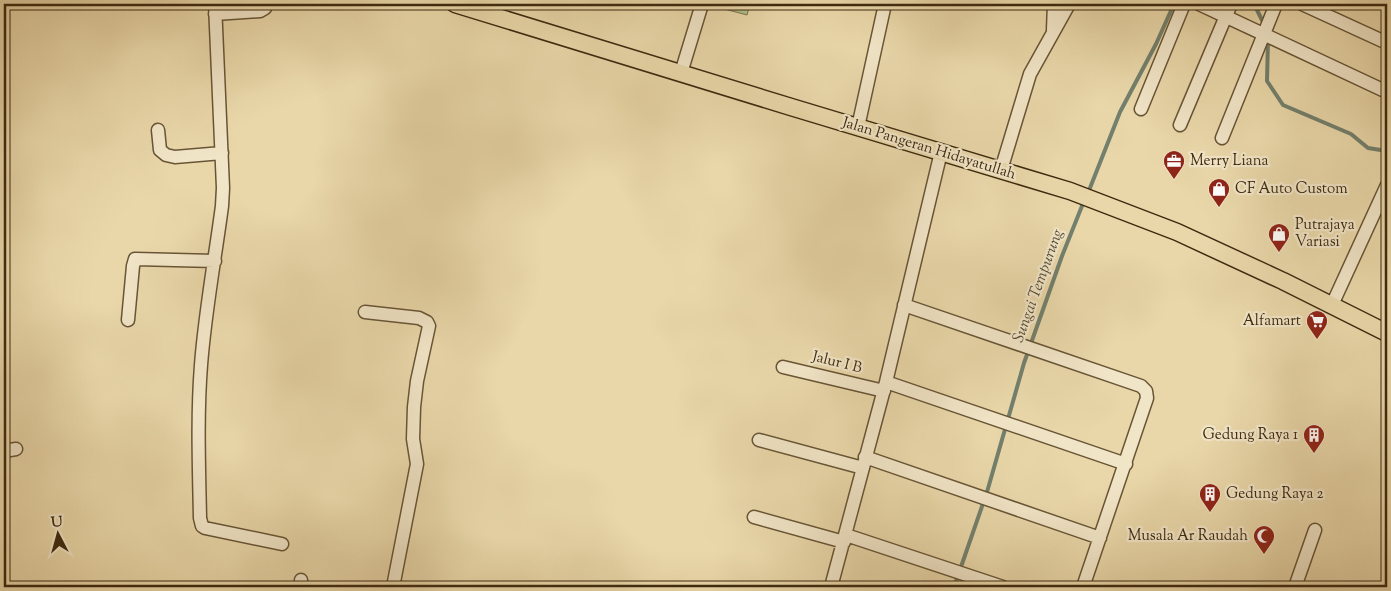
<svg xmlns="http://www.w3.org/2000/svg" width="1391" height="591" font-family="'Sorts Mill Goudy',serif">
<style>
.green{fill:#b0bf8c;stroke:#76744e}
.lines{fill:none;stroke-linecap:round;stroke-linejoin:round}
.stream{stroke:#73806d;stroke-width:4}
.minor-casing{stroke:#685536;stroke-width:15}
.major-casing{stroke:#3d2a10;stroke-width:19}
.minor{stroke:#f1e5c7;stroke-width:12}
.major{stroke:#e9d7a9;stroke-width:16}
.labels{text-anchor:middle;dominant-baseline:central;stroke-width:4.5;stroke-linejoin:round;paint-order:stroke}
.street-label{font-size:15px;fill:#3d2a10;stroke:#f1e5c7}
.poi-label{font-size:15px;fill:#3d2a10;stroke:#f1e5c7;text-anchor:start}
.water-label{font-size:16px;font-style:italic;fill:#544e37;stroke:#f1e5c7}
</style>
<rect width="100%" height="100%" fill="#e9d7a9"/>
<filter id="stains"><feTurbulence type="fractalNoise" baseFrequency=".004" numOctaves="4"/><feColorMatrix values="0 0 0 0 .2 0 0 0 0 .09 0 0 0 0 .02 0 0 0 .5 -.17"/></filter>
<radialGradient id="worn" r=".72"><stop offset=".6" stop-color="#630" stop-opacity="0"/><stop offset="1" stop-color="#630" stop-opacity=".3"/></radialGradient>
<!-- green -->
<path class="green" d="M 718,4 L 750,4 L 747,15 L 717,7 Z"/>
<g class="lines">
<!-- stream -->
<path class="stream" d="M 1254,4 L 1264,24
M 1268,40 L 1267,81 L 1283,105 L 1351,134 L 1368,148 L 1387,151
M 1088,193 L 1120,112 L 1156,44 L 1174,4
M 954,587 L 987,492 L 1024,363 L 1062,256 L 1084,201"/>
<!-- minor casing -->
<g class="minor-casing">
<path id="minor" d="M 215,4 L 223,188 L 222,206 C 215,259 205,312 201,365 C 197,416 199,467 200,518 L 202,526 L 205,528 L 282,544
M 1199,4 L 1387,92
M 1302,4 L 1387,43
M 215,14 L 260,11 L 265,8 L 265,4
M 1053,30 L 1054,4
M 681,73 L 702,4
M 1141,109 L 1184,4
M 1180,125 L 1231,4
M 858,127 L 885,4
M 158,130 L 160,150 L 166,155 L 175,157 L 222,153
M 1222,138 L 1276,4
M 1001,170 L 1030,74 L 1069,4
M 904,305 L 1141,386 L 1146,391 L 1147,398 L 1083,587
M 1332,305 L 1387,185
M 365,312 L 419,318 L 427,322 L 429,326 L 417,381 L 414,407 L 413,439 L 417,464 L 393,587
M 128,320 L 133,266 L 135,259 L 215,261
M 783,367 L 884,391
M 886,382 L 1126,464
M 759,440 L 863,468
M 4,451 L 16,449
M 865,457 L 1100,538
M 754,517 L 844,542
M 846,535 L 1003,587
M 301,580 L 301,587
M 831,587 L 886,382 L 941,152
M 1295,587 L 1315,530"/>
</g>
<!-- major casing -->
<g class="major-casing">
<path id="major" d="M 455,4 L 791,107 L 1070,191 L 1177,232 L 1283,281 L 1387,333"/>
</g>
<!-- minor -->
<use href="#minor" class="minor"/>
<!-- major -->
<use href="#major" class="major"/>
</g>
<!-- icons -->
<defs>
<g id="office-pin" transform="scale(1.125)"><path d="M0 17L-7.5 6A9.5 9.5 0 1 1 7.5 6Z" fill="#8f2418" stroke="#f1e5c7"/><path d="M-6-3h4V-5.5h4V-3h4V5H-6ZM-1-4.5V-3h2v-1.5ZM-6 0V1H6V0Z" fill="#fff"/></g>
<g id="shop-pin" transform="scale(1.125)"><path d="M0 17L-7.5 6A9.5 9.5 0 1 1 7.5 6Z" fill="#8f2418" stroke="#f1e5c7"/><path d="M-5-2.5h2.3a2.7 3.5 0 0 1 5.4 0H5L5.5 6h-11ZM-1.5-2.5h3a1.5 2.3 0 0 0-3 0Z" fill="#fff"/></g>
<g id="supermarket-pin" transform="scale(1.125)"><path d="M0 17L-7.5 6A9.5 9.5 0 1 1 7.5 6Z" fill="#8f2418" stroke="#f1e5c7"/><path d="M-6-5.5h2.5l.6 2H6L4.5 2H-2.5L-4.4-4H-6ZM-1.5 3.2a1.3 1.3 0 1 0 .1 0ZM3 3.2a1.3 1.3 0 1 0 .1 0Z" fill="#fff"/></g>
<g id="building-pin" transform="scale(1.125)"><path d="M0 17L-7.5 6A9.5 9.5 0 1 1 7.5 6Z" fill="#8f2418" stroke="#f1e5c7"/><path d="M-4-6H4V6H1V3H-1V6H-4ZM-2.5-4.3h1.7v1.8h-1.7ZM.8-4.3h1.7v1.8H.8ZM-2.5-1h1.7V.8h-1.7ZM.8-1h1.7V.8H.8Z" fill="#fff"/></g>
<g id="mosque-pin" transform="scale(1.125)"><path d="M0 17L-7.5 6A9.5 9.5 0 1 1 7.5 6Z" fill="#8f2418" stroke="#f1e5c7"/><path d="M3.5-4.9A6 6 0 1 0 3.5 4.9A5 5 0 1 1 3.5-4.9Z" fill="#fff"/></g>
</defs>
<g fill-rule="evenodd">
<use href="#office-pin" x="1174" y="161"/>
<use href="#shop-pin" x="1219" y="189"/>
<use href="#shop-pin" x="1279" y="234"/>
<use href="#supermarket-pin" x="1317" y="321"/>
<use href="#building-pin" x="1314" y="435"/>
<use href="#building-pin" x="1210" y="494"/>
<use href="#mosque-pin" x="1264" y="536"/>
</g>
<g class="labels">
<!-- street labels -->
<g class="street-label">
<text transform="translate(929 149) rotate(17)">Jalan Pangeran Hidayatullah</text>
<text transform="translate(837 363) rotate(14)">Jalur I B</text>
</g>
<!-- poi labels -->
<g class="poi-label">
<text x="1190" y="161">Merry Liana</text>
<text x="1235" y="189">CF Auto Custom</text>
<text x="1295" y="225">Putrajaya<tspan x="1295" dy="17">Variasi</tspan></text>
<text x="1301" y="321" text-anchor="end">Alfamart</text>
<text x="1298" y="435" text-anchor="end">Gedung Raya 1</text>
<text x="1226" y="494">Gedung Raya 2</text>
<text x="1248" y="536" text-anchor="end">Musala Ar Raudah</text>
</g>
<!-- water labels -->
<g class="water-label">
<text transform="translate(1039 286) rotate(-70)">Sungai Tempurung</text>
</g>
</g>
<!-- margin -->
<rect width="1391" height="591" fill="none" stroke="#e9d7a9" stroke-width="20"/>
<rect x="5" y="5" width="1381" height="581" fill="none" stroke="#3d2a10" stroke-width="2.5"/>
<rect x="10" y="10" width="1371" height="571" fill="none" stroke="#3d2a10"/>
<!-- north arrow -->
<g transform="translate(58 534) rotate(354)" stroke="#f1e5c7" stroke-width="4" paint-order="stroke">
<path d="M0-4L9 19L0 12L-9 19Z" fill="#3d2a10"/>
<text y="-8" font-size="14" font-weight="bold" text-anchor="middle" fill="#3d2a10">U</text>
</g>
<rect width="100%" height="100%" filter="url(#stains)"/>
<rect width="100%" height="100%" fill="url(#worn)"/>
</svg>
